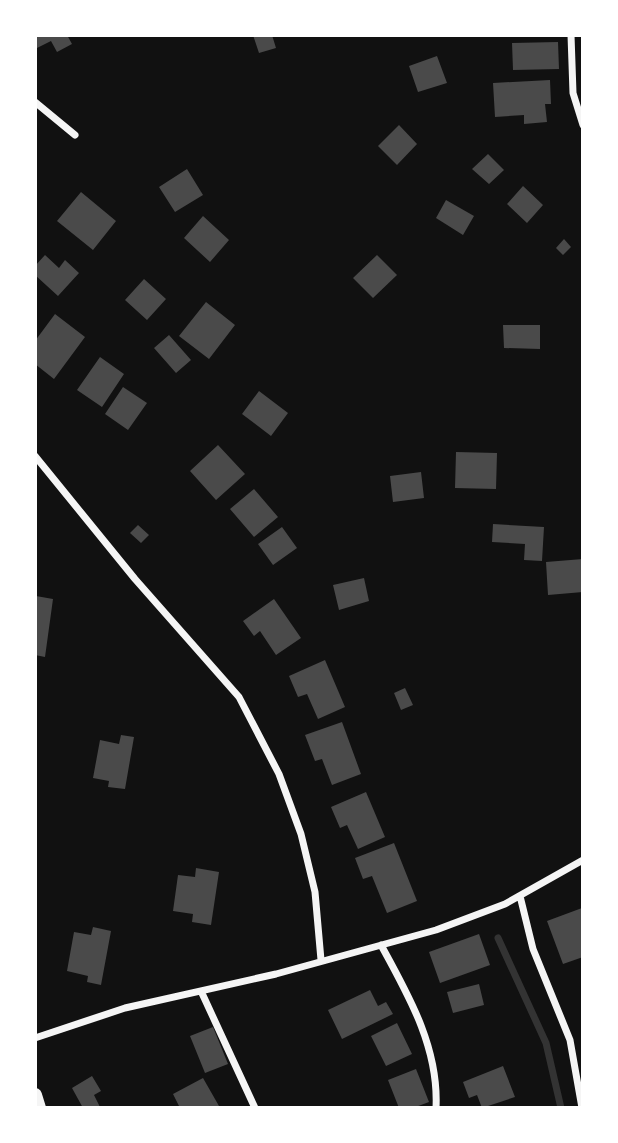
<svg xmlns="http://www.w3.org/2000/svg" width="618" height="1143" font-family="'Archivo Narrow',sans-serif">
<style>
.lines{fill:none;stroke-linecap:round;stroke-linejoin:round}
.stream{stroke:#333;stroke-width:7}
.building{fill:#4a4a4a}
.minor{stroke:#f5f5f5;stroke-width:7}
.secondary{stroke:#f5f5f5;stroke-width:14}
</style>
<rect width="100%" height="100%" fill="#111"/>
<g class="lines">
<!-- stream -->
<path class="stream" d="M 498,938 L 546,1043 L 561,1108"/>
</g>
<!-- building -->
<path class="building" d="M 35,35 L 67,35 L 72,44 L 57,52 L 51,41 L 35,49 Z
M 253,35 L 272,35 L 276,48 L 259,53 Z
M 558,42 L 559,69 L 513,70 L 512,43 Z
M 437,56 L 447,83 L 418,92 L 409,66 Z
M 550,80 L 551,104 L 545,104 L 547,122 L 524,124 L 524,115 L 495,117 L 493,83 Z
M 399,125 L 417,144 L 397,165 L 378,146 Z
M 488,154 L 504,170 L 489,184 L 472,169 Z
M 187,169 L 203,195 L 175,212 L 159,187 Z
M 523,186 L 543,205 L 527,223 L 507,204 Z
M 81,192 L 116,221 L 93,250 L 57,221 Z
M 446,200 L 474,216 L 463,235 L 436,218 Z
M 203,216 L 229,240 L 210,262 L 184,238 Z
M 564,239 L 571,247 L 563,255 L 556,248 Z
M 45,255 L 59,268 L 65,260 L 79,273 L 58,296 L 35,275 L 35,266 Z
M 377,255 L 397,275 L 373,298 L 353,278 Z
M 144,279 L 166,299 L 147,320 L 125,300 Z
M 206,302 L 235,325 L 209,359 L 179,336 Z
M 55,314 L 85,337 L 54,379 L 35,364 L 35,341 Z
M 503,325 L 540,325 L 540,349 L 504,348 Z
M 169,335 L 191,360 L 176,373 L 154,348 Z
M 100,357 L 124,374 L 102,407 L 77,390 Z
M 123,387 L 147,403 L 128,430 L 105,414 Z
M 259,391 L 288,413 L 271,436 L 242,414 Z
M 218,445 L 245,474 L 216,500 L 190,471 Z
M 456,452 L 497,453 L 496,489 L 455,488 Z
M 421,472 L 424,498 L 393,502 L 390,476 Z
M 254,489 L 278,517 L 254,537 L 230,509 Z
M 493,524 L 544,527 L 542,561 L 524,560 L 525,544 L 492,542 Z
M 138,525 L 149,535 L 141,543 L 130,533 Z
M 282,527 L 297,548 L 273,565 L 258,544 Z
M 583,559 L 583,592 L 548,595 L 546,562 Z
M 364,578 L 369,601 L 339,610 L 333,585 Z
M 36,596 L 53,599 L 45,657 L 35,655 Z
M 274,599 L 301,638 L 276,655 L 260,631 L 254,636 L 243,621 Z
M 325,660 L 345,707 L 318,719 L 307,694 L 298,697 L 289,676 Z
M 405,688 L 413,705 L 401,710 L 394,693 Z
M 342,722 L 361,774 L 332,785 L 322,759 L 315,761 L 305,735 Z
M 121,735 L 134,737 L 125,789 L 108,787 L 109,781 L 93,778 L 100,740 L 119,744 Z
M 366,792 L 385,837 L 358,849 L 347,825 L 340,828 L 331,807 Z
M 394,843 L 417,901 L 387,913 L 372,876 L 363,879 L 355,858 Z
M 196,868 L 219,872 L 211,925 L 192,922 L 193,914 L 173,911 L 178,875 L 195,877 Z
M 582,908 L 583,957 L 563,964 L 547,921 Z
M 93,927 L 111,931 L 101,985 L 87,982 L 88,976 L 67,971 L 74,932 L 91,935 Z
M 479,934 L 490,965 L 440,983 L 429,952 Z
M 479,984 L 484,1005 L 453,1013 L 447,992 Z
M 370,990 L 378,1006 L 386,1002 L 393,1014 L 342,1039 L 328,1010 Z
M 397,1023 L 412,1054 L 386,1066 L 371,1036 Z
M 213,1027 L 228,1064 L 205,1073 L 190,1036 Z
M 503,1066 L 515,1097 L 482,1108 L 477,1095 L 469,1098 L 463,1082 Z
M 416,1069 L 429,1102 L 413,1108 L 399,1108 L 388,1080 Z
M 92,1076 L 101,1091 L 94,1095 L 100,1107 L 83,1108 L 72,1088 Z
M 203,1078 L 219,1106 L 180,1108 L 173,1094 Z"/>
<g class="lines">
<!-- minor -->
<path class="minor" d="M 571,35 L 573,93 L 583,125
M 35,102 L 75,135
M 35,456 L 135,579 L 239,697 L 279,774 L 301,834 L 315,892 L 321,960
M 520,896 L 533,949 L 570,1040 L 582,1108
M 381,945 C 409,996 439,1048 436,1108
M 201,991 L 255,1108
M 35,1038 L 125,1008 L 276,974 L 436,930 L 505,904 L 583,860"/>
<!-- secondary -->
<path class="secondary" d="M 35,1095 L 39,1108"/>
</g>
<!-- border -->
<rect width="618" height="1143" fill="none" stroke="#ffffff" stroke-width="74"/>
</svg>
